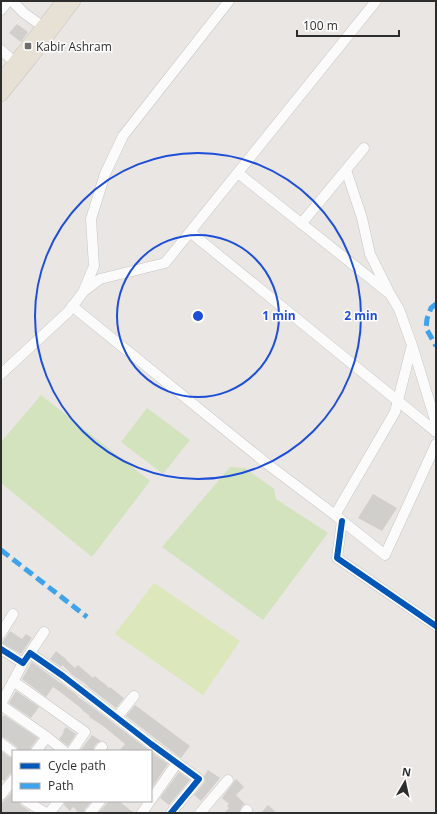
<svg xmlns="http://www.w3.org/2000/svg" width="437" height="814" font-family="'Open Sans',sans-serif">
<style>
.green{fill:#d2e3be}
.pitch{fill:#dde7bc}
.building{fill:#d1cfcc}
.lines{fill:none;stroke-linecap:round;stroke-linejoin:round}
.minor-casing{stroke:#c6c5c5;stroke-width:11}
.major-casing{stroke:#c6c4c3;stroke-width:14}
.minor{stroke:#fcfbfb;stroke-width:10}
.major{stroke:#e7e0d5;stroke-width:13}
.quiet{stroke:#3ea3eb;stroke-width:5;stroke-dasharray:10 5;stroke-linecap:butt}
.cycleway-casing{stroke:#fff;stroke-width:8}
.cycleway{stroke:#0057b8;stroke-width:6}
.ring{fill:none;stroke:#1d4ed8;stroke-width:2}
.poi-dot{fill:#6f6e6d;stroke:#fff;stroke-width:1.5}
.labels{text-anchor:middle;dominant-baseline:central;stroke-width:3;stroke-linejoin:round;paint-order:stroke}
.poi-label{font-size:12px;fill:#2d2d2d;stroke:#fff;text-anchor:start}
.centre{fill:#1d4ed8;stroke:#fff;stroke-width:2}
.ring-label{font-size:12px;text-anchor:middle;font-weight:bold;fill:#1d4ed8;stroke:#fff;stroke-width:3;stroke-linejoin:round;paint-order:stroke}
</style>
<rect width="100%" height="100%" fill="#eae6e3"/>
<!-- green -->
<path class="green" d="M 41,395 L 150,481 L 92,557 L 1,483 L 1,442 Z
M 147,408 L 190,440 L 163,474 L 121,442 Z
M 230,467 L 245,468 L 274,489 L 276,499 L 328,533 L 263,620 L 162,547 Z"/>
<!-- pitch -->
<path class="pitch" d="M 154,583 L 240,641 L 203,695 L 115,634 Z"/>
<!-- building -->
<path class="building" d="M 17,24 L 28,32 L 21,42 L 9,33 Z
M 373,494 L 397,508 L 382,531 L 358,518 Z
M 10,631 L 22,639 L 26,634 L 32,638 L 21,654 L 2,643 Z
M 56,651 L 67,660 L 66,660 L 75,668 L 78,665 L 93,678 L 95,676 L 103,683 L 103,682 L 109,688 L 110,687 L 124,698 L 116,708 L 87,686 L 87,685 L 71,674 L 71,673 L 62,665 L 61,667 L 50,659 Z
M 32,662 L 60,683 L 60,682 L 78,696 L 78,697 L 91,706 L 150,751 L 119,751 L 125,744 L 103,726 L 89,717 L 90,716 L 82,710 L 82,709 L 59,691 L 53,687 L 46,697 L 22,679 Z
M 16,691 L 39,707 L 31,718 L 9,703 Z
M 135,705 L 190,746 L 181,758 L 126,716 Z
M 4,715 L 38,738 L 31,747 L 30,751 L 19,751 L 17,747 L 5,738 L 1,737 L 1,718 Z
M 66,727 L 76,734 L 68,746 L 59,739 L 64,732 L 63,731 Z
M 92,735 L 101,741 L 97,743 L 94,747 L 93,751 L 80,751 Z
M 1,751 L 9,757 L 13,758 L 13,772 L 8,776 L 4,781 L 1,779 Z
M 151,752 L 168,764 L 151,789 Z
M 208,770 L 220,778 L 201,801 L 194,795 L 204,783 L 205,780 L 204,776 Z
M 179,772 L 190,780 L 169,805 L 160,798 Z
M 236,779 L 244,787 L 236,795 L 245,804 L 242,806 L 239,813 L 224,813 L 229,808 L 227,806 L 229,804 L 222,798 Z
M 13,791 L 13,801 L 20,801 L 20,804 L 22,806 L 30,811 L 28,813 L 1,813 L 1,804 Z
M 65,801 L 92,801 L 85,809 L 84,813 L 79,813 L 73,807 L 70,811 L 64,805 Z
M 109,801 L 119,801 L 134,813 L 98,813 Z
M 268,805 L 277,813 L 261,813 Z"/>
<g class="lines">
<!-- minor casing -->
<g class="minor-casing">
<path id="minor" d="M 12,1 L 24,13 L 49,31
M 1,10 L 8,1
M 1,50 L 19,66
M 346,170 L 362,218 L 370,254 L 388,290
M 238,173 L 390,294 L 399,309 L 412,345 L 436,423
M 301,224 L 364,148
M 190,232 L 398,401 L 436,432
M 84,290 L 94,266 L 91,219 L 105,174 L 123,136 L 229,1
M 72,306 L 266,463 L 335,515 L 395,412 L 412,345
M 1,374 L 68,312 L 84,291 L 100,279 L 165,263 L 376,1
M 335,515 L 385,555 L 436,444
M 342,521 L 337,558 L 436,626
M 1,633 L 13,614
M 1,649 L 23,663 L 30,653 L 63,676 L 151,744 L 199,779 L 171,813
M 30,653 L 44,632
M 13,681 L 85,732 L 72,751
M 1,704 L 23,663
M 1,705 L 47,737 L 64,751
M 117,717 L 134,696
M 1,743 L 13,752
M 36,751 L 47,737
M 99,751 L 102,747
M 1,795 L 13,780
M 151,800 L 177,763
M 26,801 L 46,813
M 49,813 L 59,801
M 90,813 L 100,801
M 142,813 L 150,801
M 200,813 L 228,780
M 245,813 L 247,810"/>
</g>
<!-- major casing -->
<g class="major-casing">
<path id="major" d="M 1,80 L 63,1
M 1,95 L 31,58 L 74,1"/>
</g>
<!-- minor -->
<use href="#minor" class="minor"/>
<!-- major -->
<use href="#major" class="major"/>
<!-- quiet -->
<path class="quiet" d="M 436,304 L 431,308 L 427,319 L 426,328 L 436,346
M 1,550 L 87,617"/>
<!-- cycleway casing -->
<g class="cycleway-casing">
<path id="cycleway" d="M 342,521 L 337,558 L 436,626
M 1,649 L 23,663 L 30,653 L 63,676 L 151,744 L 199,779 L 171,813"/>
</g>
<!-- cycleway -->
<use href="#cycleway" class="cycleway"/>
</g>
<!-- distance rings -->
<g class="ring">
<circle cx="198" cy="316" r="81"/>
<circle cx="198" cy="316" r="163"/>
</g>
<!-- markers -->
<rect class="poi-dot" x="24" y="42" width="8" height="8" rx="2"/>
<g class="labels">
<!-- poi labels -->
<g class="poi-label">
<text x="36" y="46">Kabir Ashram</text>
</g>
</g>
<circle cx="198" cy="316" r="6" class="centre"/>
<g class="ring-label">
<text x="279" y="320">1 min</text>
<text x="361" y="320">2 min</text>
</g>
<!-- border -->
<rect width="437" height="814" fill="none" stroke="#2d2d2d" stroke-width="4"/>
<!-- legend -->
<rect x="12" y="750" width="140" height="52" fill="#ffffff" stroke="#ababab"/>
<rect x="20" y="763" width="20" height="6" fill="#0057b8" stroke="#ababab"/>
<text x="48" y="770" font-size="12" fill="#2d2d2d">Cycle path</text>
<rect x="20" y="783" width="20" height="6" fill="#3ea3eb" stroke="#ababab"/>
<text x="48" y="790" font-size="12" fill="#2d2d2d">Path</text>
<!-- north arrow -->
<g transform="translate(405 782) rotate(9)" stroke="#ffffff" stroke-width="3" paint-order="stroke">
<path d="M0-3L7 15L0 10L-7 15Z" fill="#2d2d2d"/>
<text y="-6" font-size="11" font-weight="bold" text-anchor="middle" fill="#2d2d2d">N</text>
</g>
<!-- scale -->
<path d="M297 30v6h102v-6" fill="none" stroke="#2d2d2d" stroke-width="2"/>
<text x="303" y="30" font-size="12" fill="#2d2d2d" stroke="#ffffff" stroke-width="3" paint-order="stroke">100 m</text>
</svg>
